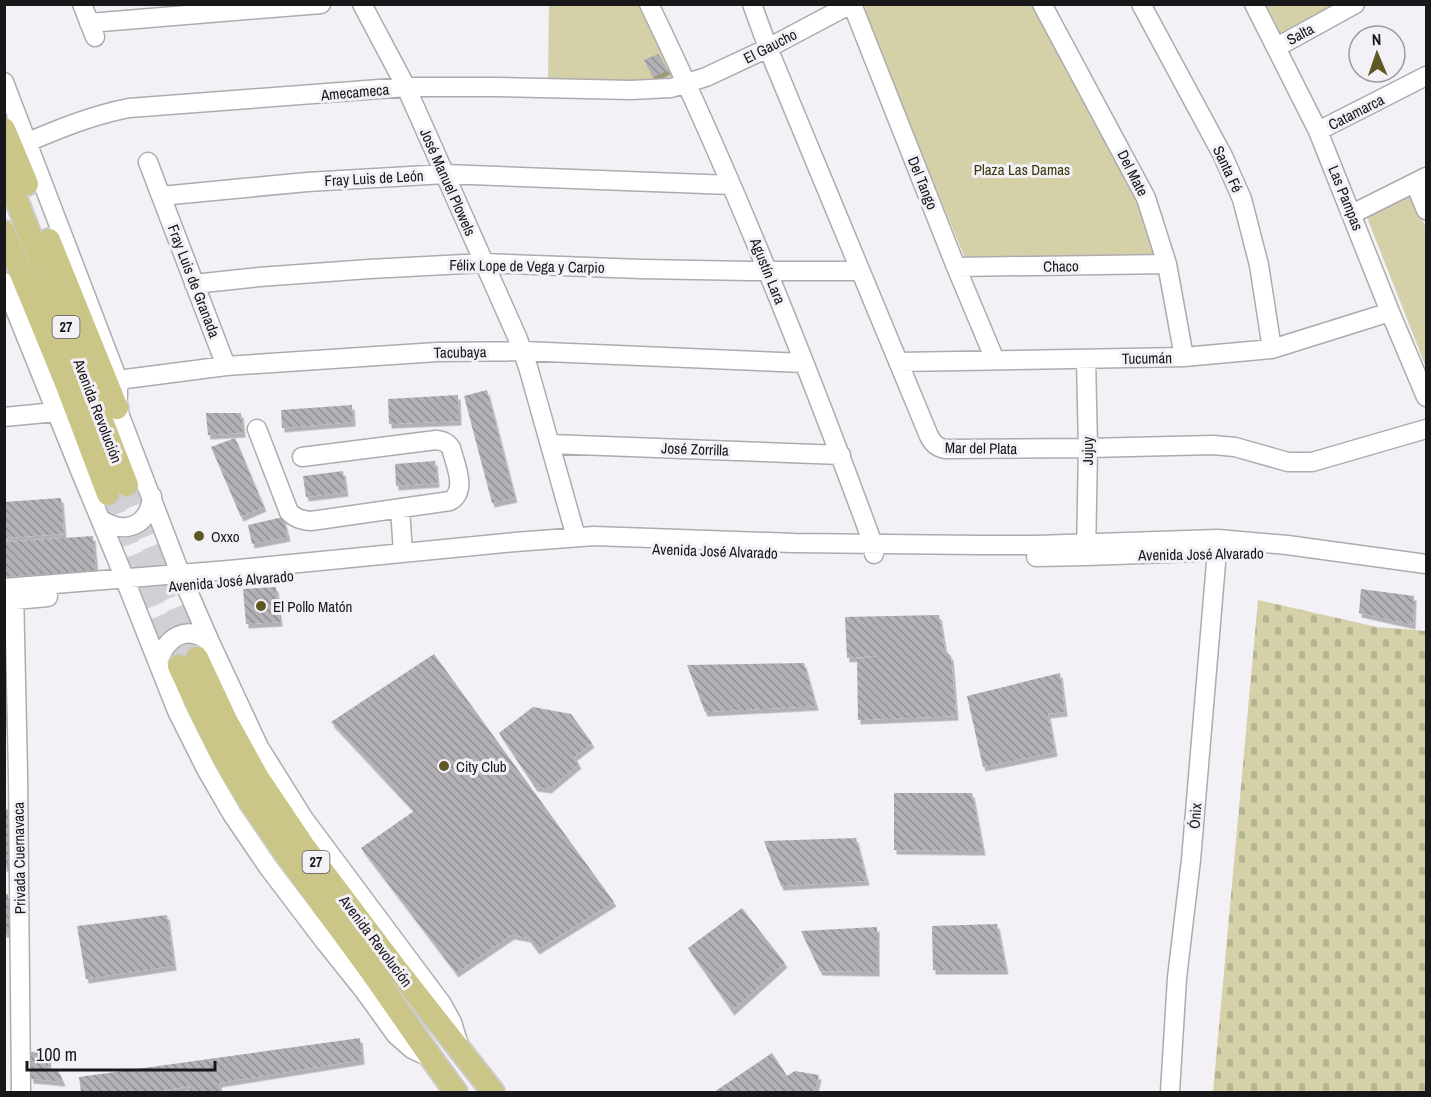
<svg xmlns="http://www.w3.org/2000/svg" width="1431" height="1097" font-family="'Archivo Narrow',sans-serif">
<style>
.green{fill:#d4d1a9}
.cemetery{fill:url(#cemetery-stones)}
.building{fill:url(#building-back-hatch);filter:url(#shadow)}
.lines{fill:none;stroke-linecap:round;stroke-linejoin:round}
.major-tunnel{stroke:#d2d0d5;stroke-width:22;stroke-dasharray:22 11;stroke-linecap:butt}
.minor-casing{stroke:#adabb0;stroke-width:21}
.major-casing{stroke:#cccccd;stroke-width:26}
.minor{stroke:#fff;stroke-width:18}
.major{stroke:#cbc688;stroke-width:22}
.poi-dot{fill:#5d5824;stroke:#f3f0f6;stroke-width:2}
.labels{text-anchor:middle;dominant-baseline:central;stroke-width:6;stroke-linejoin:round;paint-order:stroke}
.shield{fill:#f3f0f6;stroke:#5a595c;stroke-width:1.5}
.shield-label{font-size:14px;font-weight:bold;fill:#18181a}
.street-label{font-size:15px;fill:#18181a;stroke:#f3f0f6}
.park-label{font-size:15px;fill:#3c380b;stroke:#f3f0f6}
.poi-label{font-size:15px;fill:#18181a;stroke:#f3f0f6;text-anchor:start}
</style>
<defs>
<pattern id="cemetery-stones" width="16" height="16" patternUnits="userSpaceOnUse" patternTransform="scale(1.5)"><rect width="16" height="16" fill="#d4d1a9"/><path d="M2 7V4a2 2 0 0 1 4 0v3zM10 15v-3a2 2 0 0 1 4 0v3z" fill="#b5b391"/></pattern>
<pattern id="building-back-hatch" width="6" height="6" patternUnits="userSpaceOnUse" patternTransform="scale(1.5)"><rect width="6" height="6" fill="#b3b1b6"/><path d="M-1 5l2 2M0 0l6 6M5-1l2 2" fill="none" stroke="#918f93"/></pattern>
<filter id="shadow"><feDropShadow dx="2.5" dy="4.5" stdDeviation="0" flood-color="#0004"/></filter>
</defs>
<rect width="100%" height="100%" fill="#f3f0f6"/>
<!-- green -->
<path class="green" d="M 549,4 L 642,5 L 673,77 L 643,82 L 548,79 Z
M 862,4 L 1033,5 L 1141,207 L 1155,256 L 965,258 L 859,6 Z
M 1254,5 L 1356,5 L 1277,47 Z
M 1407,194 L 1413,197 L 1426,228 L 1426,367 L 1368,220 L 1369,214 Z"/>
<!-- cemetery -->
<path class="cemetery" d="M 1258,600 L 1377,627 L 1426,631 L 1426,1092 L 1213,1092 Z"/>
<!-- building -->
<path class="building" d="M 658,54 L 668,70 L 653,77 L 644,60 Z
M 487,390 L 515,498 L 492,503 L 464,396 Z
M 458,395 L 459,421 L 389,424 L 388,399 Z
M 352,405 L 353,422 L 282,428 L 281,410 Z
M 206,413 L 241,413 L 243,433 L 208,435 Z
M 235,438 L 264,507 L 241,517 L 211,447 Z
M 435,461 L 437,483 L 396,486 L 395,464 Z
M 343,471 L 346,492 L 306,497 L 303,476 Z
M 61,498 L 64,534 L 4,538 L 4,502 Z
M 283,517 L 288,537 L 252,544 L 248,525 Z
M 93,536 L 96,571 L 4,577 L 4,542 Z
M 276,587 L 280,622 L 246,624 L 243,589 Z
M 1361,589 L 1414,596 L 1413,625 L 1359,613 Z
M 939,615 L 945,650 L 951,656 L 956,716 L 858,720 L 857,659 L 878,656 L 847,658 L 845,617 Z
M 434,654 L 614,902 L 537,950 L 528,938 L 512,935 L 456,973 L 361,848 L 414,811 L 331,722 Z
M 804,663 L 816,706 L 705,712 L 687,665 Z
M 4,666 L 6,666 L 10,722 L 4,723 Z
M 1060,673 L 1065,712 L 1048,714 L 1055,752 L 983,767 L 967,696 Z
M 533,707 L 571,714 L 592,743 L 574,757 L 579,764 L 549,789 L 535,787 L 499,733 Z
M 894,793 L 972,793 L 983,851 L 894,850 Z
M 9,809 L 9,867 L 4,867 L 4,810 Z
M 856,838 L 867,881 L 781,886 L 764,841 Z
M 4,894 L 8,894 L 13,933 L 4,933 Z
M 742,908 L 785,963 L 732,1011 L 688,948 Z
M 167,915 L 174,966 L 86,979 L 77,926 Z
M 997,924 L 1006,970 L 933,970 L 932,926 Z
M 877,927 L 877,972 L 820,971 L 801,931 Z
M 360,1038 L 362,1060 L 219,1083 L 220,1092 L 190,1092 L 189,1086 L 155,1092 L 81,1092 L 79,1077 Z
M 49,1051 L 48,1071 L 58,1070 L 63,1082 L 31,1079 L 29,1052 Z
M 772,1053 L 787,1076 L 795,1071 L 819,1075 L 815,1092 L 714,1092 Z"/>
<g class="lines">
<!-- major-tunnel -->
<path class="major-tunnel" d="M 127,485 L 197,658
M 108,494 L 179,666"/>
<!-- minor casing -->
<g class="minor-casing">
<path id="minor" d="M 82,4 L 95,37
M 362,4 L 406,87 L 518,339 L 528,367 L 576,537
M 649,4 C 734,180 806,361 873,544 L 874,554
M 752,4 L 768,48 L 929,436 C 933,444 937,447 945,449 L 1088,448 L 1213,445 L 1235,447 L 1288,462 L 1312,462 L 1426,429
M 852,4 L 956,267 L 995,360
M 1042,4 L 1146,198 L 1167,264 L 1184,357
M 1141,4 L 1223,156 L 1242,199 L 1259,265 L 1272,349
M 1254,4 L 1318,131 L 1390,312 L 1426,397
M 89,23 L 321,4
M 1277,47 L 1355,4
M 4,82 L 118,380 L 118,394 L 117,408 L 180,573 L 210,642 L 259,747 L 304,819 L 442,1004 L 452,1022 L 458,1042
M 1318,131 L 1426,76
M 28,142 C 61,128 93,115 129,108 L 406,87 L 496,87 L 631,90 L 671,88 L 706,77 L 768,48 L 851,4
M 148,162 L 226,366
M 1415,183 L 1426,210
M 161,196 L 307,182 L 445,174 L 731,185
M 1352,214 L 1426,177
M 956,267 L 1167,264
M 4,282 L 81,473 L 118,562 L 177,711 L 206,769 L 232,814 L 268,867 L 325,942 L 365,992 L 396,1035 L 412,1049 L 429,1057
M 194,284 L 259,277 L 369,269 L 484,263 L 641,269 L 751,271 L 860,271
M 1086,359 L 1088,448 L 1086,555
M 898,362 L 1184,357 L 1272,349 L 1390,312
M 118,380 L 226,366 L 437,352 L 523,351 L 804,363
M 4,417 L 56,412
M 257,429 L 289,512 C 296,519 302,520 311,521 L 450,501 C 468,491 455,464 451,448 C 447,442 443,441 436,440 L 302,457
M 550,444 L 841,455
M 400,508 L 403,553
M 100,519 C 124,535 149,527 152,496
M 1036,557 L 1086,556 L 1197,552
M 4,588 L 229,570 L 515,542 L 594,536 L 794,543 L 979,545 L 1036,545 L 1218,539 L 1287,545 L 1426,564
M 14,590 L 18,774 L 21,1092
M 4,601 L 48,597
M 158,662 C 166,638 186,623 210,642
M 1170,1092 L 1177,978 L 1191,860 L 1218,539"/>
</g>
<!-- major casing -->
<g class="major-casing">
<path id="major" d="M 4,129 L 27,184
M 4,168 L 127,485
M 4,232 L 66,383 L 108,494
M 49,240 L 117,408
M 197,658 L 226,720 L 258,778 L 303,845 L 395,967 L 493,1092
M 179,666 C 198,707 217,749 241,788 C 282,853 330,914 375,977 C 402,1015 428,1055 456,1092"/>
</g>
<!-- minor -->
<use href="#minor" class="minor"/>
<!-- major -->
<use href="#major" class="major"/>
</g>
<!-- markers -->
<g class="poi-dot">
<circle cx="199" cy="536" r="6"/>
<circle cx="261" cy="606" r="6"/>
<circle cx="444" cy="766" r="6"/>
</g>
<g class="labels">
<!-- shield labels -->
<g class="shield">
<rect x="52.5" y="316" width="27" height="22" rx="4.5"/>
<rect x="302.5" y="851" width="27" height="22" rx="4.5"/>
</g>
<g class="shield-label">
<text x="66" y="327">27</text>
<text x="316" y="862">27</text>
</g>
<!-- street labels -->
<g class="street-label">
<text transform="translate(1300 34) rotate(-28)">Salta</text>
<text transform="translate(770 46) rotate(-27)">El Gaucho</text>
<text transform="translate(355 92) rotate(-5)">Amecameca</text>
<text transform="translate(1356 112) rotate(-27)">Catamarca</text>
<text transform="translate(1228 169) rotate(65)">Santa Fé</text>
<text transform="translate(1133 173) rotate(63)">Del Mate</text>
<text transform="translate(374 178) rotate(-3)">Fray Luis de León</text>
<text transform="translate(448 182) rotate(66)">José Manuel Plowels</text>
<text transform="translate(923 183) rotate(68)">Del Tango</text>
<text transform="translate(1346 198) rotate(68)">Las Pampas</text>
<text transform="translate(527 266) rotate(1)">Félix Lope de Vega y Carpio</text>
<text transform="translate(1061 266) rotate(-1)">Chaco</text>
<text transform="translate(768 271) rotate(68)">Agustín Lara</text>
<text transform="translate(194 281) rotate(69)">Fray Luis de Granada</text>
<text transform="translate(460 352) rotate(-1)">Tacubaya</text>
<text transform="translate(1147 358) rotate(-1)">Tucumán</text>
<text transform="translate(98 411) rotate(69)">Avenida Revolución</text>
<text transform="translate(981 448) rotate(1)">Mar del Plata</text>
<text transform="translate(695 449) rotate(2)">José Zorrilla</text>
<text transform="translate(1087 451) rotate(-90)">Jujuy</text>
<text transform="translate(715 551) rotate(2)">Avenida José Alvarado</text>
<text transform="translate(1201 554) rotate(-1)">Avenida José Alvarado</text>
<text transform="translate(231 581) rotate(-5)">Avenida José Alvarado</text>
<text transform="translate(1195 816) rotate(-86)">Ónix</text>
<text transform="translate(19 858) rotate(-91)">Privada Cuernavaca</text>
<text transform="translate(376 941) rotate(53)">Avenida Revolución</text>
</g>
<!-- park labels -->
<g class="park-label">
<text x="1022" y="169">Plaza Las Damas</text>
</g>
<!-- poi labels -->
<g class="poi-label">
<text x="211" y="536">Oxxo</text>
<text x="273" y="606">El Pollo Matón</text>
<text x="456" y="766">City Club</text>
</g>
</g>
<!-- border -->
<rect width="1431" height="1097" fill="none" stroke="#18181a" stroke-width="12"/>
<!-- north arrow -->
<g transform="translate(1377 54) rotate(358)"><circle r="28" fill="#f3f0f6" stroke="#9b9a9e" stroke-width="1.5"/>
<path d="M0-4.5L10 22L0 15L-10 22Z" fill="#5d5824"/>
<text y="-9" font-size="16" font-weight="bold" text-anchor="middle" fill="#18181a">N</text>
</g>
<!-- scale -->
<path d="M27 1061v9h188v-9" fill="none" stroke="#18181a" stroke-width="3"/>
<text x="36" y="1061" font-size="18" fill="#18181a" stroke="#f3f0f6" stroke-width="4.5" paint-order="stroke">100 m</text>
</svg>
